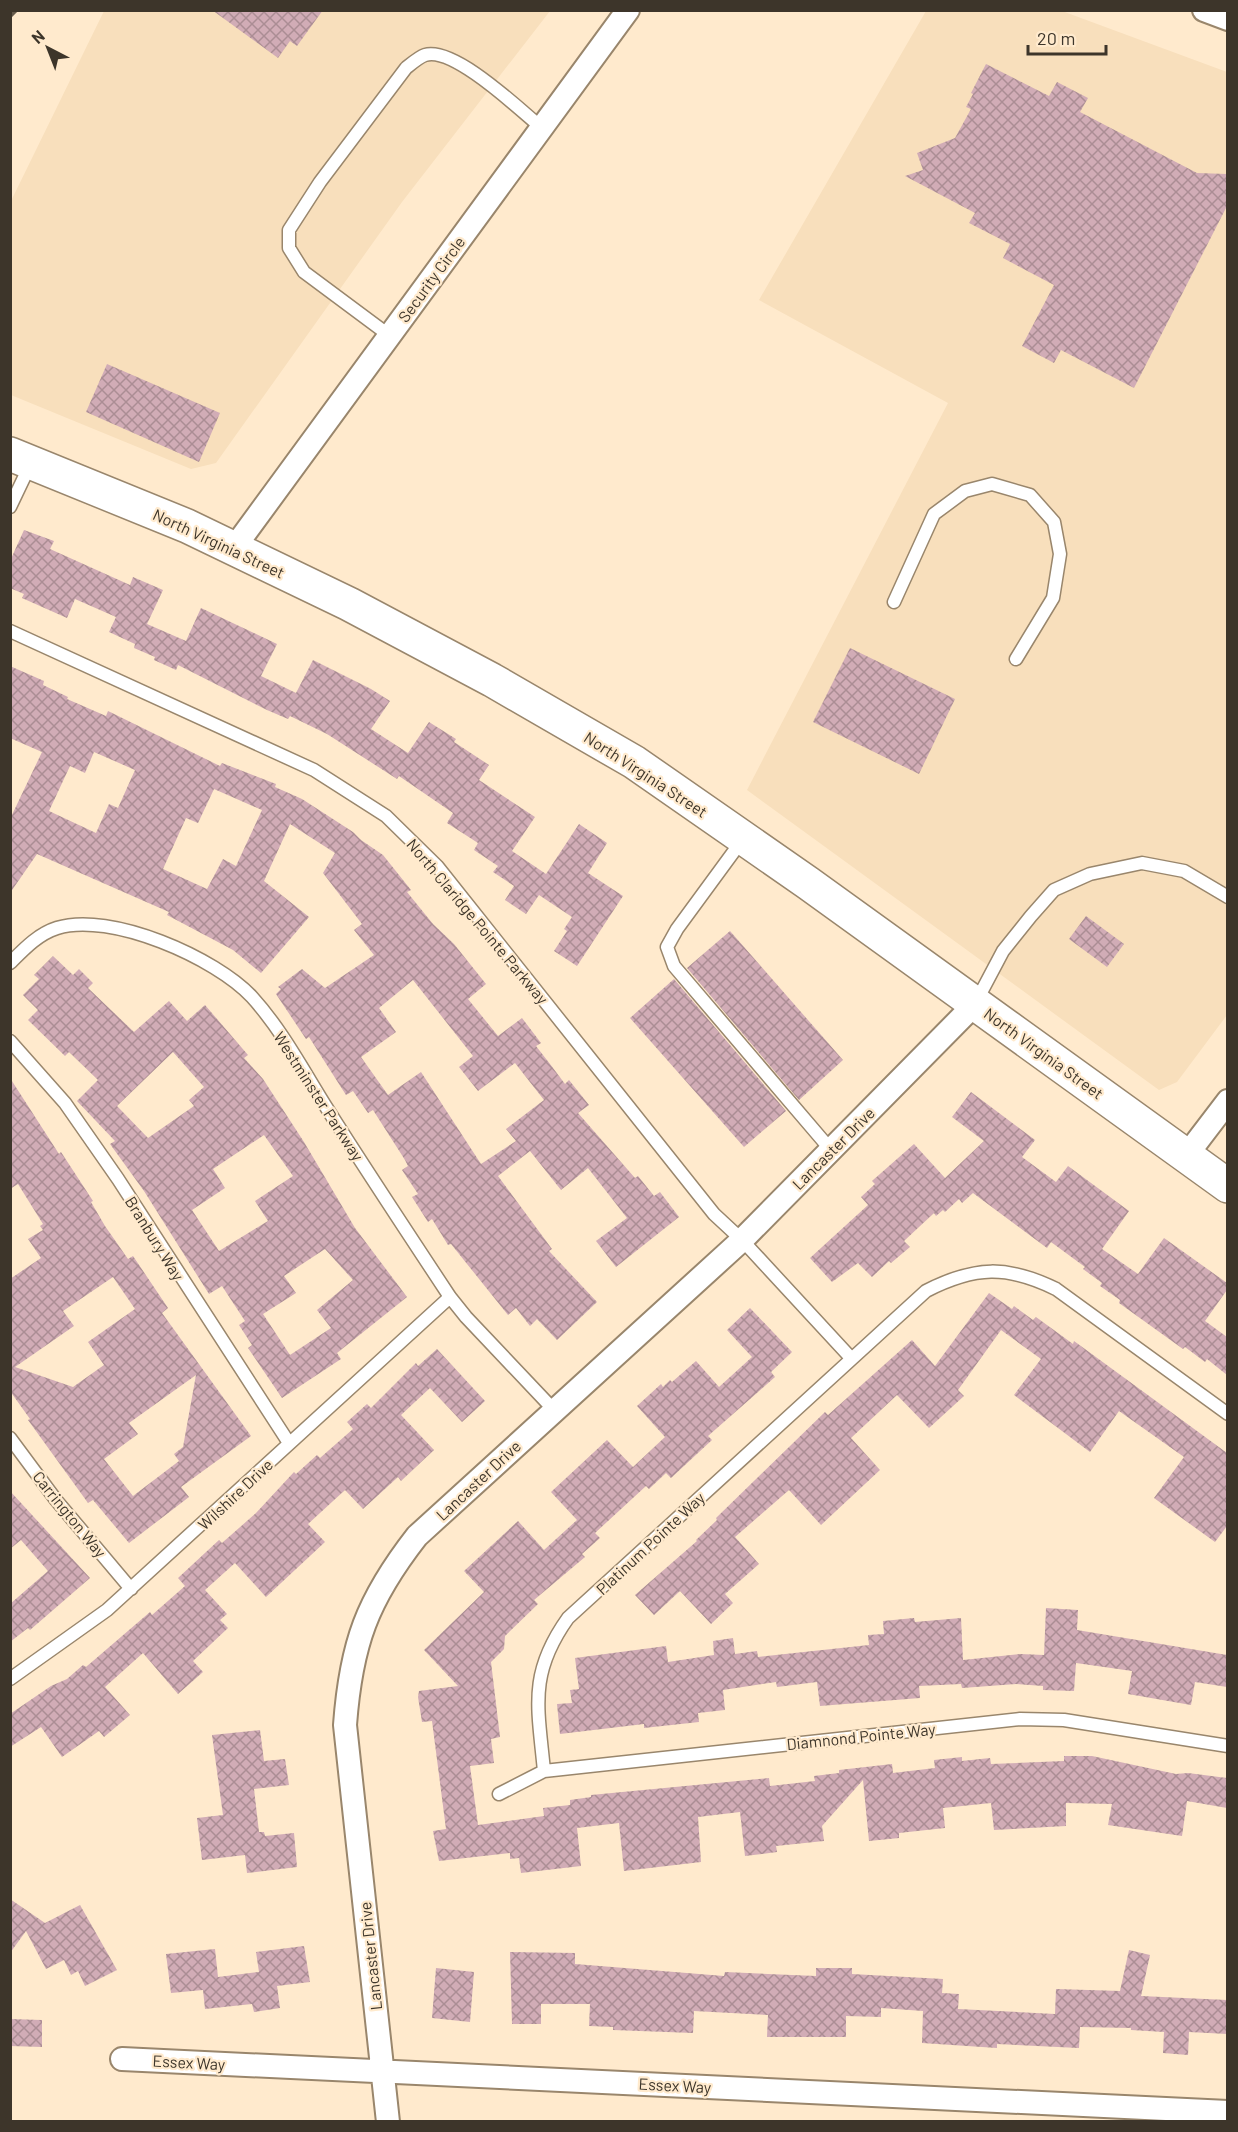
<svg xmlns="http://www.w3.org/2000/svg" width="1238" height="2132" font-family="Barlow,sans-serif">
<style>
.built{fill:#f8dfbc}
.building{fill:url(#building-cross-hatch);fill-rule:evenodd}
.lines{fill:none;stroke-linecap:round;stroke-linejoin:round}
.service-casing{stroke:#99866c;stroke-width:15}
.minor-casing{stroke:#99866c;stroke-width:26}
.secondary-casing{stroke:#99866c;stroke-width:36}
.service{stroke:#fff;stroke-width:12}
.minor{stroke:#fff;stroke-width:22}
.secondary{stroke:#fff;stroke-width:33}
.rail{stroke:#655a4b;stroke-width:4.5;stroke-dasharray:10 10;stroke-linecap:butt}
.labels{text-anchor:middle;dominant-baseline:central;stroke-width:4.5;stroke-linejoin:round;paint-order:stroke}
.street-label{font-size:16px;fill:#3d352a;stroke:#ffeacd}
</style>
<defs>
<pattern id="building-cross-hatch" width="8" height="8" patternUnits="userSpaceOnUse" patternTransform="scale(1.5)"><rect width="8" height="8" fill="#d1acb6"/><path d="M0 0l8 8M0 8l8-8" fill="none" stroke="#ab8d94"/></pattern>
</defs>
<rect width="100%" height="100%" fill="#ffeacd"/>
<!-- built -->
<path class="built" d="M 104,11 L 550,11 L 402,202 L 216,463 L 191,469 L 11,395 L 10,203 Z
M 926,11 L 1062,11 L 1227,72 L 1227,1015 L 1177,1082 L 1159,1090 L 747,790 L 948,403 L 759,300 Z"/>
<!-- building -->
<path class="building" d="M 212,10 L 323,10 L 297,46 L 290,41 L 278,58 Z
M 986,64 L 1049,96 L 1057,82 L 1088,98 L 1080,112 L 1197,173 L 1227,174 L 1227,206 L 1134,388 L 1061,350 L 1054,363 L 1022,346 L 1054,285 L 1003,258 L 1010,244 L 969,223 L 975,213 L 905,176 L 923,170 L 917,153 L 955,138 L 971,109 L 966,107 L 973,94 L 971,93 Z
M 107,364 L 220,413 L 199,462 L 86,412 Z
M 24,530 L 54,541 L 50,549 L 130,585 L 133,577 L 163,590 L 147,624 L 186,641 L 201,608 L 277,644 L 261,676 L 296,693 L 313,660 L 371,689 L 390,701 L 371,729 L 408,753 L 429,722 L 456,739 L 454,742 L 489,765 L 479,780 L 535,817 L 512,851 L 546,874 L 579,824 L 607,843 L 588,873 L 623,896 L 577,966 L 554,951 L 567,931 L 564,929 L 572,917 L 539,895 L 526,914 L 505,900 L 514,886 L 493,872 L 498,866 L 474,850 L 478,843 L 447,823 L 453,813 L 399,776 L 397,779 L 327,734 L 290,716 L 288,719 L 267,710 L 178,665 L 176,670 L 154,660 L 155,657 L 134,648 L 135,644 L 109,632 L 116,617 L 75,599 L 67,618 L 22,598 L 24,594 L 10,588 L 10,561 Z
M 850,648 L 955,699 L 919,774 L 813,722 Z
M 10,666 L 44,681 L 43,685 L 68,697 L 67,699 L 106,716 L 108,711 L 220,766 L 222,763 L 276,784 L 275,787 L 302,799 L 353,832 L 361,840 L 383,855 L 411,890 L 407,892 L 433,924 L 454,944 L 486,984 L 468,999 L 498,1036 L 522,1018 L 541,1043 L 536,1046 L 550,1064 L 565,1084 L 569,1080 L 589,1105 L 578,1113 L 635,1178 L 638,1176 L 654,1196 L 660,1192 L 679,1217 L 616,1267 L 596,1241 L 627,1218 L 588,1168 L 561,1190 L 530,1151 L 498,1176 L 552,1249 L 549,1251 L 597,1302 L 557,1340 L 537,1319 L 530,1326 L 516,1308 L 508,1315 L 451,1244 L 448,1245 L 432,1219 L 428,1222 L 412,1197 L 418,1194 L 402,1170 L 408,1166 L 405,1160 L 373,1110 L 368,1113 L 353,1091 L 346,1095 L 309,1037 L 306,1039 L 276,994 L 281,989 L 278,987 L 302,969 L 325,988 L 374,955 L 354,930 L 362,924 L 323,873 L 335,853 L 290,824 L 264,881 L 309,917 L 261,973 L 233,950 L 167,915 L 169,912 L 37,854 L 10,893 L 10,819 L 42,752 L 10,738 ZM 94,752 L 135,770 L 118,808 L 109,804 L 96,833 L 49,811 L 70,766 L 85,773 ZM 214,789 L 262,810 L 236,866 L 223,859 L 207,889 L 163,869 L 186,818 L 198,823 ZM 413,980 L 473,1056 L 459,1067 L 478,1091 L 515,1063 L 544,1100 L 506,1129 L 516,1141 L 481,1164 L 421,1072 L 388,1095 L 361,1057 L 396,1032 L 379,1008 Z
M 1086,916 L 1124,944 L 1107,967 L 1069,939 Z
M 730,931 L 843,1060 L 799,1100 L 687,968 Z
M 53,956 L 73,975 L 79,969 L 93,983 L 88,988 L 134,1032 L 169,1001 L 187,1021 L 205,1005 L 248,1055 L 244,1058 L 263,1079 L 304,1142 L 355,1228 L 407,1297 L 337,1353 L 341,1359 L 282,1398 L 248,1348 L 252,1345 L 239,1325 L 245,1321 L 222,1286 L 209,1294 L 144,1191 L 110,1144 L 115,1141 L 77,1101 L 98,1080 L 69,1052 L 65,1056 L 28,1020 L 38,1010 L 23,995 L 39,979 L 34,975 ZM 173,1052 L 204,1087 L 189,1100 L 194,1106 L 148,1138 L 117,1106 ZM 264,1135 L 293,1176 L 255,1201 L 268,1221 L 219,1251 L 192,1210 L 225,1188 L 213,1169 ZM 325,1249 L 353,1280 L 317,1310 L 331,1328 L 290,1355 L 263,1314 L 296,1293 L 284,1276 Z
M 674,979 L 786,1111 L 744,1147 L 630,1018 Z
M 10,1078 L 59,1154 L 61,1152 L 93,1201 L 91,1202 L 105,1226 L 128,1259 L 133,1256 L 168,1308 L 162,1313 L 251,1436 L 181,1487 L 189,1497 L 129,1543 L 93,1500 L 88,1503 L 28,1420 L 30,1419 L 10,1391 L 10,1279 L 41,1258 L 28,1239 L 43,1230 L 40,1226 L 43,1224 L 18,1184 L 10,1189 ZM 113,1277 L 135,1309 L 88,1342 L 104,1365 L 73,1387 L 15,1367 L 74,1326 L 63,1311 ZM 196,1375 L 183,1447 L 174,1454 L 179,1461 L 133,1496 L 104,1459 L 138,1434 L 129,1423 Z
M 971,1092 L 1035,1140 L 1022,1157 L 1056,1182 L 1068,1166 L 1129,1211 L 1102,1249 L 1138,1274 L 1164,1238 L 1227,1283 L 1227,1290 L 1205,1321 L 1227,1337 L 1227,1375 L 1207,1359 L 1205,1362 L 1185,1347 L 1183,1349 L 1119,1303 L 1120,1300 L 1100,1286 L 1102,1283 L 1083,1269 L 1085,1267 L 1051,1242 L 1047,1248 L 973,1193 L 962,1203 L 959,1199 L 945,1212 L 943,1210 L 936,1216 L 934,1213 L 904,1241 L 910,1247 L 891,1263 L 889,1261 L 872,1277 L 858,1263 L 832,1282 L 810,1258 L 868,1205 L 861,1197 L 875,1184 L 872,1181 L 914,1144 L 945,1178 L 984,1141 L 952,1117 Z
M 989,1293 L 1012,1309 L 1014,1306 L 1033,1320 L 1036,1317 L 1073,1344 L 1074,1341 L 1227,1453 L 1227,1526 L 1215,1542 L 1154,1498 L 1184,1457 L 1119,1411 L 1090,1452 L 1014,1395 L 1041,1359 L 1001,1330 L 958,1390 L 964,1396 L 929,1428 L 897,1395 L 851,1438 L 880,1470 L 821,1525 L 789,1490 L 735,1537 L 759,1564 L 725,1594 L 733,1603 L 711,1624 L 680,1591 L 654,1615 L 635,1595 L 697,1541 L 696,1540 L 717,1520 L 716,1518 L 825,1412 L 828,1415 L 912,1340 L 935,1366 Z
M 750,1308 L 792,1352 L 771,1372 L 775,1377 L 708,1436 L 712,1440 L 671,1478 L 666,1473 L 649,1489 L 646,1486 L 595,1533 L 600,1538 L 582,1554 L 585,1557 L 534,1600 L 538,1604 L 505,1636 L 504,1649 L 491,1662 L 500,1737 L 491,1739 L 494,1763 L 470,1766 L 478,1825 L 544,1816 L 543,1808 L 570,1805 L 570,1800 L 591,1797 L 591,1795 L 769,1778 L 770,1786 L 815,1781 L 814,1776 L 839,1773 L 839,1770 L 892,1764 L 893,1773 L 935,1768 L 934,1760 L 962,1757 L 962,1761 L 990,1758 L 991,1764 L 1064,1761 L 1064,1756 L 1092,1756 L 1176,1774 L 1188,1773 L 1227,1778 L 1227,1808 L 1187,1801 L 1182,1836 L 1108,1825 L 1112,1804 L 1066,1803 L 1066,1826 L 994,1830 L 991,1803 L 943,1808 L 945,1828 L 899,1833 L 899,1838 L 869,1841 L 863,1780 L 822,1826 L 824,1841 L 776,1846 L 777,1852 L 745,1856 L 740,1812 L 698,1817 L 701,1862 L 624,1871 L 619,1823 L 577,1828 L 581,1866 L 521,1873 L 519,1858 L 510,1859 L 510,1853 L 439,1861 L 433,1831 L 446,1829 L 432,1721 L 422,1722 L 418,1697 L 419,1691 L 458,1686 L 424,1650 L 484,1592 L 464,1571 L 518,1521 L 544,1550 L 577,1520 L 551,1492 L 607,1440 L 633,1467 L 665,1437 L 637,1406 L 661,1384 L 663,1387 L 670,1380 L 672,1382 L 696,1361 L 719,1387 L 752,1357 L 727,1330 Z
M 437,1349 L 485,1401 L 462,1422 L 430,1388 L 401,1415 L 434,1450 L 401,1481 L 398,1477 L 363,1509 L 345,1490 L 308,1524 L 325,1542 L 266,1597 L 235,1563 L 205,1590 L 227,1614 L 220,1620 L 228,1628 L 193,1661 L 203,1672 L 178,1694 L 143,1653 L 105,1687 L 130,1715 L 104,1737 L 99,1731 L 62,1757 L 41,1727 L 10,1747 L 10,1714 L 51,1686 L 67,1679 L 83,1665 L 86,1667 L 150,1612 L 152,1615 L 185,1586 L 178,1578 L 219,1540 L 222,1543 L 256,1513 L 294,1472 L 296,1474 L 317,1455 L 320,1458 L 353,1429 L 347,1422 L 367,1404 L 371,1408 L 416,1363 L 418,1366 Z
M 10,1491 L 90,1578 L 30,1630 L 28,1628 L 10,1642 L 10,1604 L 48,1571 L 21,1540 L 10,1549 Z
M 1046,1608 L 1078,1610 L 1077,1630 L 1227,1655 L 1227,1687 L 1195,1682 L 1191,1705 L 1128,1694 L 1132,1671 L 1076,1663 L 1074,1691 L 1043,1690 L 1043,1686 L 1016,1684 L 962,1688 L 961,1684 L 919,1686 L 920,1698 L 820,1706 L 817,1682 L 777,1687 L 776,1682 L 723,1690 L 725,1710 L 698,1713 L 699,1722 L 644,1728 L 644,1724 L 560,1734 L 557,1704 L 572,1703 L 570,1690 L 579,1689 L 575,1658 L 666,1646 L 668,1662 L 714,1655 L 713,1641 L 733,1638 L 735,1654 L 757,1651 L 758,1657 L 869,1645 L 868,1635 L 884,1634 L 883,1621 L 914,1618 L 915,1622 L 961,1618 L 963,1660 L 1020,1654 L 1044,1655 Z
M 260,1730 L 264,1761 L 285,1759 L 289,1785 L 254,1789 L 259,1832 L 264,1832 L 265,1836 L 294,1833 L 297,1867 L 247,1873 L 245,1855 L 202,1860 L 197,1818 L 223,1815 L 212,1735 Z
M 10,1899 L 45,1923 L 80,1905 L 117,1970 L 85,1986 L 78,1971 L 71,1975 L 64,1960 L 46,1969 L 26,1931 L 10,1953 Z
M 304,1946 L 310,1982 L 277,1986 L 280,2008 L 254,2012 L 252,2004 L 205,2009 L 203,1990 L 171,1993 L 166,1954 L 215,1949 L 218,1977 L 259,1972 L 256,1952 Z
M 1129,1950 L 1150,1955 L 1141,1996 L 1227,2000 L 1227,2034 L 1189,2032 L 1188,2055 L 1163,2053 L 1164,2032 L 1131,2030 L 1131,2028 L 1080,2027 L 1079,2048 L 997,2044 L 997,2048 L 922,2043 L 923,2011 L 881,2008 L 881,2017 L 846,2016 L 846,2037 L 767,2037 L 768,2015 L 694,2011 L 693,2033 L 613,2030 L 613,2027 L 589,2026 L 590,2004 L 541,2004 L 541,2024 L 512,2024 L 510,1952 L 575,1953 L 575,1964 L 724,1976 L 725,1972 L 816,1976 L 816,1968 L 852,1968 L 852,1974 L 943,1979 L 942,1993 L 959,1994 L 958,2009 L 1055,2014 L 1056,1989 L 1120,1991 Z
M 436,1968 L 474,1972 L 470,2022 L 432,2018 Z
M 10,2019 L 42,2020 L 42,2047 L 10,2046 Z"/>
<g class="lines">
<!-- service casing -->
<g class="service-casing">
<path id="service" d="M 390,336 L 304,272 L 289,248 L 289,230 L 320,182 L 406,68 C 411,64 419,57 425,55 C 454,46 520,110 542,128
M 10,507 L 31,463
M 894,602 L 934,514 L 965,491 L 992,484 L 1030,495 L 1054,522 L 1060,554 L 1053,598 L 1016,659
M 10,631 L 314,770 L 386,816 L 437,866 L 714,1214 L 742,1240 L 851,1358
M 743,839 L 677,929 L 667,947 L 674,966 L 831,1150
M 10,963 C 24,949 38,934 57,928 C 110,911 216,958 252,997 C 282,1030 304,1072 328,1110 C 368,1173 409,1235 450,1297 L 466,1317 L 554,1410
M 976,1002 L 1003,951 L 1031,916 L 1054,890 L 1090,874 L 1142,863 L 1184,871 L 1228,897
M 10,1041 L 65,1103 L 118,1179 L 289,1443
M 10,1438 L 56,1500 L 131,1589
M 10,1679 L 107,1610 L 450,1297
M 544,1771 C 538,1707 528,1674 568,1618 L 926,1291 C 975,1266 1007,1265 1056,1289 L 1228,1414
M 499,1794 L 544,1771 L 1020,1719 L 1064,1720 L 1228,1746"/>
</g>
<!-- minor casing -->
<g class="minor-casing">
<path id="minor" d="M 1204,10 L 1228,19
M 234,548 L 628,10
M 1186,1156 L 1228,1101
M 122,2059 L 1228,2112
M 388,2122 L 345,1725 C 351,1644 367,1600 417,1536 L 742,1240 L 975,1004"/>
</g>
<!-- secondary casing -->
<g class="secondary-casing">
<path id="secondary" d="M 10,454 L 187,526 L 349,604 L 492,680 L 634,762 L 808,883 L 1228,1186"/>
</g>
<!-- service -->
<use href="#service" class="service"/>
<!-- minor -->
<use href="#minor" class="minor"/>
<!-- secondary -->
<use href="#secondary" class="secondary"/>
<!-- rail -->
<path class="rail" d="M 10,16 L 16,10"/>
</g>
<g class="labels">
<!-- street labels -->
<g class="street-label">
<text transform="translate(431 279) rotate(-54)">Security Circle</text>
<text transform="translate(219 543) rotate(25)">North Virginia Street</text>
<text transform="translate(646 774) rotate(33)">North Virginia Street</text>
<text transform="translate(478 921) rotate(50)">North Claridge Pointe Parkway</text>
<text transform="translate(1044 1053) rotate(36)">North Virginia Street</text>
<text transform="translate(319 1096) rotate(57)">Westminster Parkway</text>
<text transform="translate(833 1148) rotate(-45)">Lancaster Drive</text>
<text transform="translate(155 1238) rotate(58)">Branbury Way</text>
<text transform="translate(478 1480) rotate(-43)">Lancaster Drive</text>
<text transform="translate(235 1494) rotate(-43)">Wilshire Drive</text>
<text transform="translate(70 1514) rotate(51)">Carrington Way</text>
<text transform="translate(650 1543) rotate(-43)">Platinum Pointe Way</text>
<text transform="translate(861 1736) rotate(-6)">Diamnond Pointe Way</text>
<text transform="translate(370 1956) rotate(-96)">Lancaster Drive</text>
<text transform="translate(189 2062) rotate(3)">Essex Way</text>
<text transform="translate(675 2085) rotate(3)">Essex Way</text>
</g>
</g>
<!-- border -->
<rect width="1238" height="2132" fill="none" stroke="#3d352a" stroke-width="24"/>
<!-- north arrow -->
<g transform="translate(48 48) rotate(318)" stroke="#ffeacd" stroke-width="4.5" paint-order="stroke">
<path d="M0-4.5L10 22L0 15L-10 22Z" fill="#3d352a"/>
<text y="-9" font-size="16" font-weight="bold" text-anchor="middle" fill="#3d352a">N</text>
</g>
<!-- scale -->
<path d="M1028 45v9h78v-9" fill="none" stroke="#3d352a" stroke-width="3"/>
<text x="1037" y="45" font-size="18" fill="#3d352a" stroke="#ffeacd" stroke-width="4.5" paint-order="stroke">20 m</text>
</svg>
